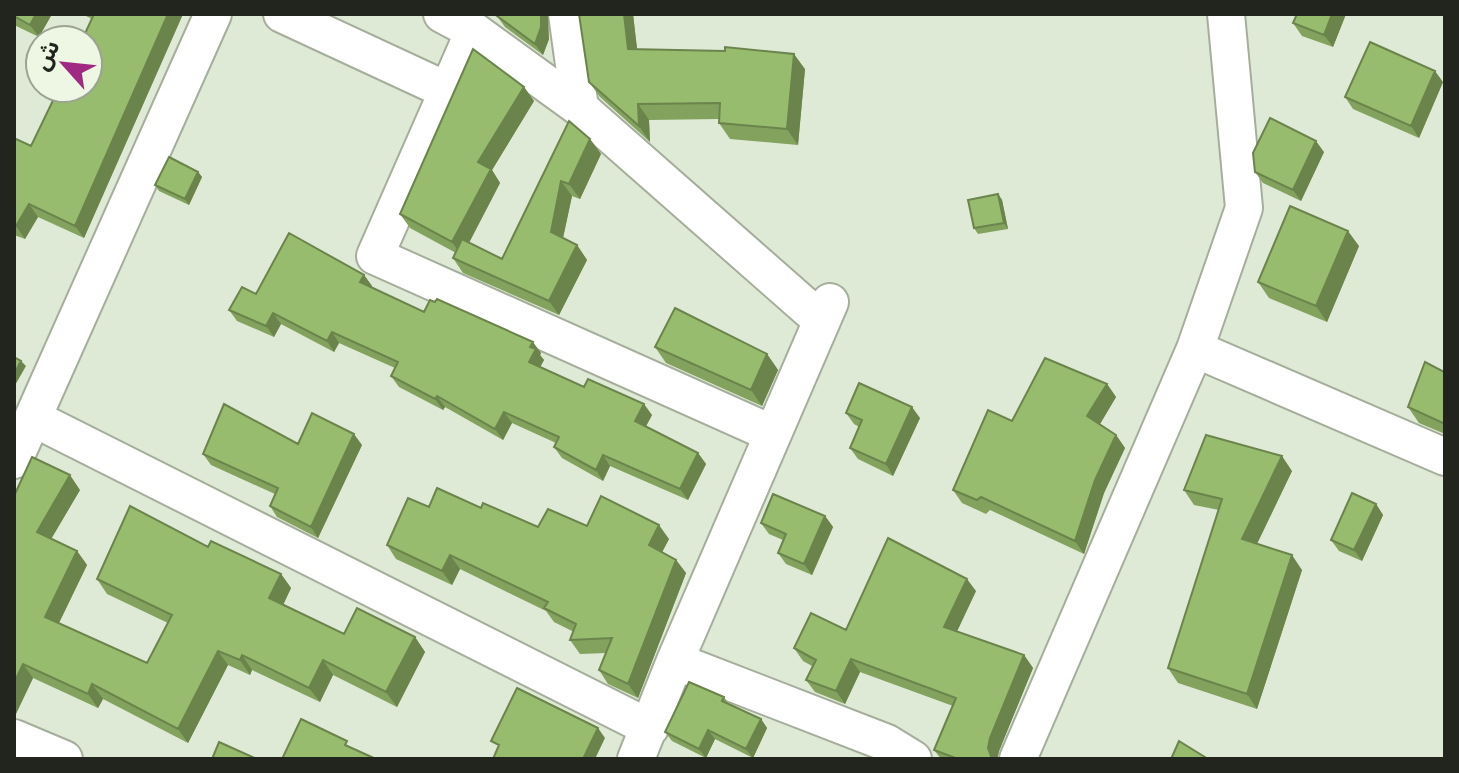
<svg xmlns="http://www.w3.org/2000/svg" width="1459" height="773" font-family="Jost,'Noto Sans Arabic',sans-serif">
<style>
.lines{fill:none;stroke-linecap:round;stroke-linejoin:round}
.minor-casing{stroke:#a4ae9a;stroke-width:40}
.minor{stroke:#fff;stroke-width:36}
.wall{fill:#82a25e}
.shaded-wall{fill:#6a844c}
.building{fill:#97bc6d;stroke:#6a844c;stroke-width:2}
</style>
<rect width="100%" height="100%" fill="#dfead6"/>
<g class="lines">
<!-- minor casing -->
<g class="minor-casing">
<path id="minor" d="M 282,14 L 448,91
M 442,14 L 474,31 L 580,108 L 822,321
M 567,14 L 580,108
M 474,31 L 375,256 L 773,434
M 1195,349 L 1445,457
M 33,418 L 650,728
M 14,460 L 213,14
M 675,661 L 887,743 L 913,759
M 14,738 L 64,759
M 636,759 L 675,661 L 830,302
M 1018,759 L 1195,349 L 1244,208 L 1226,14"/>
</g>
<!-- minor -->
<use href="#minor" class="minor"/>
</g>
<!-- wall -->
<path class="wall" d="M 14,14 L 52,14 L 39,37 L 14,25 Z
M 82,14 L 183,14 L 84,238 L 38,217 L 25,239 L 14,235 L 14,138 L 31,146 L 92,19 Z
M 633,14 L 637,50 L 805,69 L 798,145 L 730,139 L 719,123 L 719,119 L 649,120 L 650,142 L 600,97 L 589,82 Z
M 1297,14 L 1346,14 L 1333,47 L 1302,36 L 1293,23 Z
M 497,16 L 549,39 L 543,55 L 505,27 Z
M 1443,82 L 1419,138 L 1353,109 L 1345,97 Z
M 524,87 L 534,101 L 492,170 L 500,183 L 469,243 L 502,259 L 590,139 L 601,154 L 580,199 L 572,196 L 563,238 L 577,245 L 587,260 L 559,315 L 463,273 L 453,258 L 456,253 L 410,228 L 400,214 Z
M 1324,152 L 1301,201 L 1263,183 L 1255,172 Z
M 198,172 L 202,177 L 189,205 L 159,191 L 155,185 Z
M 998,194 L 1002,200 L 1008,229 L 978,234 L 974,228 Z
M 1359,246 L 1327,322 L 1269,298 L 1258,282 Z
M 364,275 L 372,286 L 371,287 L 424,312 L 541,353 L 540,355 L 544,360 L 540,367 L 584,387 L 652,415 L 646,426 L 698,453 L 706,464 L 688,500 L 610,466 L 603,481 L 562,458 L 554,447 L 556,443 L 512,423 L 503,440 L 445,407 L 443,410 L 399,387 L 391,376 L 395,368 L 339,343 L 334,352 L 281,324 L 274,337 L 237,321 L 229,310 L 256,294 Z
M 655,347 L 767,354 L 778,370 L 762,406 L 666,363 Z
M 1445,370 L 1445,434 L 1419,423 L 1408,407 Z
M 1107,384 L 1116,397 L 1100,424 L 1116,435 L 1125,448 L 1104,493 L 1084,554 L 990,510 L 986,514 L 962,503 L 953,490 L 1012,421 Z
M 846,413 L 920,418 L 893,476 L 858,459 L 850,448 L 859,427 L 854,424 Z
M 298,444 L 362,445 L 318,538 L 277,517 L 270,506 L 275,494 L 211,465 L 203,454 Z
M 1292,471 L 1257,544 L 1302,570 L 1257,709 L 1178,683 L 1168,668 L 1219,510 L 1194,505 L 1184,490 Z
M 80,490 L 51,539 L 77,551 L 87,565 L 59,623 L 147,663 L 168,623 L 107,594 L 97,579 L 208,547 L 281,574 L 291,588 L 283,604 L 344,634 L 415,637 L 425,652 L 397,707 L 333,675 L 320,702 L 252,670 L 250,675 L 228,665 L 188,743 L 103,699 L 98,708 L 33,678 L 14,718 L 14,496 Z
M 1376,504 L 1383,515 L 1362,561 L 1339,551 L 1331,540 Z
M 429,507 L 481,508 L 538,527 L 587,526 L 669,539 L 662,552 L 676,560 L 686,573 L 638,698 L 608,684 L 599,670 L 606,653 L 580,654 L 570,640 L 574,632 L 554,622 L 546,611 L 460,569 L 452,585 L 396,559 L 387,545 Z
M 825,516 L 833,527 L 812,575 L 786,564 L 778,553 L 783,540 L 769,534 L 761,523 Z
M 976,591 L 957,631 L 1024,655 L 1033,668 L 999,751 L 997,759 L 941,759 L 934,750 L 953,706 L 860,672 L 845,704 L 815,692 L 806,680 L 812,666 L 803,661 L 794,648 L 846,630 Z
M 724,697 L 728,703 L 761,719 L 767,728 L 753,758 L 715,739 L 706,758 L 672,741 L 665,732 Z"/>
<!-- shaded-wall -->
<path class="shaded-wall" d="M 36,14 L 52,14 L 39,37 L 30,25 Z
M 168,14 L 183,14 L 84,238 L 75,226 Z
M 541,14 L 548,14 L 549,39 L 543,55 L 535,44 Z
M 624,14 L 633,14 L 639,65 L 628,49 Z
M 1332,14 L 1346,14 L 1333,47 L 1324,35 Z
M 794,54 L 805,69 L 798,145 L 787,129 Z
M 1435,71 L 1443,82 L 1419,138 L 1411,126 Z
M 524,87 L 534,101 L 492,170 L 500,183 L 462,256 L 452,242 L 478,162 Z
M 638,104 L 649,120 L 650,142 L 639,126 Z
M 590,139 L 601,154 L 580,199 L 569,184 Z
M 1316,141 L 1324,152 L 1301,201 L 1293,190 Z
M 198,172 L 202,177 L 189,205 L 185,199 Z
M 561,181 L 572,196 L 561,247 L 551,232 Z
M 998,194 L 1002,200 L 1008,229 L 1004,223 Z
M 29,204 L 38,217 L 25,239 L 16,226 Z
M 1348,231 L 1359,246 L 1327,322 L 1316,306 Z
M 577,245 L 587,260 L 559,315 L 549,301 Z
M 364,275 L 372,286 L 368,293 L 360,282 Z
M 273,313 L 281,324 L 274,337 L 266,326 Z
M 332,332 L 339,343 L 334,352 L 327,341 Z
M 533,342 L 541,353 L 540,355 L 544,360 L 537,373 L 529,362 L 530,347 Z
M 767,354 L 778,370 L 762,406 L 751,390 Z
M 21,361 L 26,366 L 14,387 L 14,374 Z
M 1107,384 L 1116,397 L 1097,429 L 1087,416 Z
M 437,396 L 445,407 L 443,410 L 435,399 Z
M 644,404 L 652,415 L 643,432 L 635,421 Z
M 912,407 L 920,418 L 893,476 L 886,464 Z
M 504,412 L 512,423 L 503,440 L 495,429 Z
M 354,434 L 362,445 L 318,538 L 311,527 Z
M 1116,435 L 1125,448 L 1104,493 L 1084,554 L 1075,541 L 1095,480 Z
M 698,453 L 706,464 L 688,500 L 680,489 Z
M 603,455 L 610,466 L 603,481 L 596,470 Z
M 1282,456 L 1292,471 L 1252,554 L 1242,539 Z
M 70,475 L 80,490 L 47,546 L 37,532 Z
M 1376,504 L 1383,515 L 1362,561 L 1354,550 Z
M 825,516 L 833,527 L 812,575 L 804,564 Z
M 659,525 L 669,539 L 659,558 L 649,545 Z
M 77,551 L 87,565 L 55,631 L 45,617 Z
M 450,555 L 460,569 L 452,585 L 442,571 Z
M 1292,555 L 1302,570 L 1257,709 L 1247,694 Z
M 676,560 L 686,573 L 638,698 L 628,684 Z
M 281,574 L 291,588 L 280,612 L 269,598 Z
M 967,579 L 976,591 L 953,640 L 944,627 Z
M 415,637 L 425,652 L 397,707 L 386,692 Z
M 218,651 L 228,665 L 188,743 L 178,729 Z
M 242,655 L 252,670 L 250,675 L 240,660 Z
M 1024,655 L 1033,668 L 999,751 L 997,759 L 990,759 L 988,748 L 990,738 Z
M 851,659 L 860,672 L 845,704 L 836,691 Z
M 323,660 L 333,675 L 320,702 L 309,688 Z
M 23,664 L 33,678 L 14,718 L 14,683 Z
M 92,684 L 103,699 L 98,708 L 88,694 Z
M 761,719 L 767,728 L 753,758 L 746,749 Z
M 598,728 L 605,738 L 595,759 L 583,759 Z
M 708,730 L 715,739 L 706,758 L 699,749 Z"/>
<!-- building -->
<path class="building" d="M 14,14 L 36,14 L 30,25 L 14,16 Z
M 94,14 L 168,14 L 75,226 L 29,204 L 16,226 L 14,225 L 14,138 L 31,146 L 59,88 L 88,88 L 88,40 L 82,40 Z
M 498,14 L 541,14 L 541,27 L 535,44 L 497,16 Z
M 579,14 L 624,14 L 628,49 L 725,51 L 725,47 L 794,54 L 787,129 L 719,123 L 720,103 L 638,104 L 639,126 L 589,82 Z
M 1297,14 L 1332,14 L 1324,35 L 1293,23 Z
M 1370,42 L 1435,71 L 1411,126 L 1345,97 Z
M 473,49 L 524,87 L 478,162 L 491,169 L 452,242 L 400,214 Z
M 1270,118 L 1316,141 L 1293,190 L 1255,172 L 1253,153 Z
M 569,121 L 590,139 L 569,184 L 561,181 L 551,232 L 577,245 L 549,301 L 453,258 L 462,239 L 502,259 Z
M 169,157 L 198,172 L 185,199 L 155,185 Z
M 998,194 L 1004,223 L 974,228 L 968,200 Z
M 1290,206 L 1348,231 L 1316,306 L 1258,282 Z
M 289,233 L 364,275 L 360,282 L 424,312 L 430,300 L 435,302 L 437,299 L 533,342 L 530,347 L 536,349 L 529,362 L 584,387 L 588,379 L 644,404 L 635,421 L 698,453 L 680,489 L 603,455 L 596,470 L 554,447 L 559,437 L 504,412 L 495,429 L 437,396 L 435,399 L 391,376 L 398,362 L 332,332 L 327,341 L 273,313 L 266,326 L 229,310 L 242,287 L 256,294 Z
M 675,308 L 767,354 L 751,390 L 655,347 Z
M 14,357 L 21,361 L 14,374 Z
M 1045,358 L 1107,384 L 1087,416 L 1116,435 L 1095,480 L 1075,541 L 981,497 L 977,500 L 953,490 L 988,410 L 1012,421 Z
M 1425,362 L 1444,372 L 1445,370 L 1445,424 L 1408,407 Z
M 859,383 L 912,407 L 886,464 L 850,448 L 862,420 L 846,413 Z
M 224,404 L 298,444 L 312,413 L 354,434 L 311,527 L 270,506 L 278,488 L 203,454 Z
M 1206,435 L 1282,456 L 1242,539 L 1292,555 L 1247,694 L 1168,668 L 1222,499 L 1184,490 Z
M 32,457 L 70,475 L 37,532 L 77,551 L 45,617 L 147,663 L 172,615 L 97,579 L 130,506 L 208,547 L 211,541 L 281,574 L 269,598 L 344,634 L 357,608 L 415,637 L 386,692 L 323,660 L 309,688 L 242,655 L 240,660 L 218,651 L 178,729 L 92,684 L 88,694 L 23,664 L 14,683 L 14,496 Z
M 437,488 L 481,508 L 483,503 L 538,527 L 548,509 L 587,526 L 601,496 L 659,525 L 649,545 L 676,560 L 628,684 L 599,670 L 612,638 L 570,640 L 576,624 L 544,608 L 548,602 L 450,555 L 442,571 L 387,545 L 408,498 L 429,507 Z
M 1352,493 L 1376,504 L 1354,550 L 1331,540 Z
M 773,494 L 825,516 L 804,564 L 778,553 L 786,534 L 761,523 Z
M 888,538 L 967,579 L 944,627 L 1024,655 L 990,738 L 988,748 L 991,756 L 990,759 L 958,759 L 934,750 L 956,698 L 851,659 L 836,691 L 806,680 L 816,660 L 794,648 L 811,613 L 846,630 Z
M 689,682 L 724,697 L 722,701 L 761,719 L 746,749 L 708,730 L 699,749 L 665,732 Z
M 517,688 L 598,728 L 583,759 L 493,759 L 499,745 L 491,741 Z
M 301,719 L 347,741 L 345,745 L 376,759 L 282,759 Z
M 1179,741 L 1208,759 L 1171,759 Z
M 219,742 L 257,759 L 212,759 Z"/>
<!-- border -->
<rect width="1459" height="773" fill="none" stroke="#21251d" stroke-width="32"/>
<!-- north arrow -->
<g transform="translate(64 64) rotate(297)"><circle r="38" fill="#edf7e3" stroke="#9ba394" stroke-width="2"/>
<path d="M0-6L14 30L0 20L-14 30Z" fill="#a02a83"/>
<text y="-12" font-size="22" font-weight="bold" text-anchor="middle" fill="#21251d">ش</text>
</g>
</svg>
